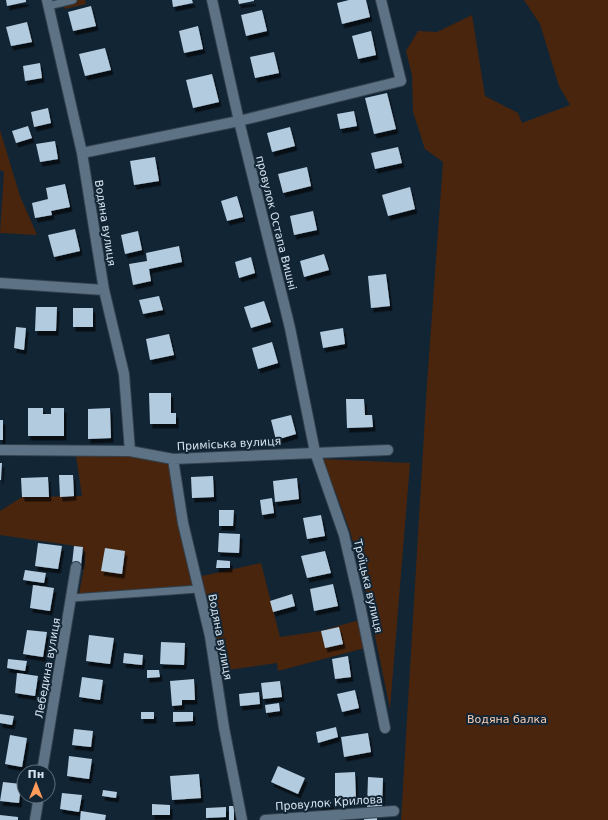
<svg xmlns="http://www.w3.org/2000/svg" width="608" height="820" font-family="'DejaVu Sans',sans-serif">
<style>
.green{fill:#49250d}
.building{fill:#b3cbdf;filter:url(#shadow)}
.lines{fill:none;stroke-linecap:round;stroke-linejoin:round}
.lane-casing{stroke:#33414e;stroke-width:9}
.street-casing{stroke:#33414e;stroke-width:12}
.lane{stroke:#5d7385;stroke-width:7}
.street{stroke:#5d7385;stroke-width:10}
.labels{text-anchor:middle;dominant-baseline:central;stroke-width:4;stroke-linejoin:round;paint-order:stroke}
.street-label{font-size:11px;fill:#d6e2ed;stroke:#122535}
.park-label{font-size:11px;fill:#faceb4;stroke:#122535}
</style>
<defs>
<filter id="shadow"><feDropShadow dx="2.5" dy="4.5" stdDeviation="0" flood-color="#0009"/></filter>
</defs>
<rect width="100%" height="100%" fill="#122535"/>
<!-- green -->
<path class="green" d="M 76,0 L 85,0 L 86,4 L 65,9 L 64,7 L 70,5 L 69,2 Z
M 524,0 L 608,0 L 608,820 L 401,820 L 427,384 L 443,162 L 425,149 L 413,112 L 412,75 L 406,51 L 418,31 L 437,32 L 472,15 L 485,96 L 518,113 L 522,123 L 570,105 L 559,86 L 540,24 Z
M 0,130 L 20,196 L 37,235 L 0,233 L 4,172 L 0,170 Z
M 129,455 L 170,464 L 177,518 L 193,585 L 79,594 L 85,562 L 83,547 L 0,535 L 0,511 L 22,497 L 82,496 L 76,456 Z
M 323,459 L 410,463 L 390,709 L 363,578 L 350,531 Z
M 261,563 L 280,637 L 321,631 L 359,620 L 365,648 L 278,671 L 277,663 L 220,671 L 202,576 Z"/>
<!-- building -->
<path class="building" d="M 6,0 L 26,0 L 26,2 L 7,6 Z
M 172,0 L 192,0 L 193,3 L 173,7 Z
M 238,0 L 254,0 L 254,1 L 239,4 Z
M 349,0 L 366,0 L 370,17 L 342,24 L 337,3 Z
M 91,6 L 96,26 L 73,31 L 68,12 Z
M 262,10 L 267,31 L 246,36 L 241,15 Z
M 27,22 L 32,42 L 11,46 L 6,27 Z
M 198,26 L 203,49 L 184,53 L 179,31 Z
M 371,31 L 376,55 L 358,59 L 352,36 Z
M 105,48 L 111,70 L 85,76 L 79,54 Z
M 274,52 L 279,73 L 255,78 L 250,57 Z
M 40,63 L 42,78 L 25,81 L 23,66 Z
M 212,74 L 219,102 L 193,108 L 186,80 Z
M 387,93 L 396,129 L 374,134 L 365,98 Z
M 48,108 L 51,123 L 34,127 L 31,112 Z
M 354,111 L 357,126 L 340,129 L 337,114 Z
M 28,126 L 32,138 L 16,143 L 12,131 Z
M 290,127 L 295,146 L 272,152 L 267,133 Z
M 55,141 L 58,159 L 40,162 L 36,144 Z
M 398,147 L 402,163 L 375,169 L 371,153 Z
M 155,157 L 159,181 L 134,185 L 130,161 Z
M 307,167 L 311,186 L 283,193 L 278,174 Z
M 65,184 L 70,207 L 51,211 L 52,215 L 35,218 L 32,203 L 48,199 L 46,188 Z
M 410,187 L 415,209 L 388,216 L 382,195 Z
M 237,196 L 243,217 L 227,221 L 221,201 Z
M 313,211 L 317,230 L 294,235 L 290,216 Z
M 75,229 L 80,251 L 54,257 L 48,235 Z
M 138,231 L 142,250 L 125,254 L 121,235 Z
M 179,246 L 182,262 L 149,269 L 151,281 L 133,285 L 129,264 L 147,261 L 146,253 Z
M 324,254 L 329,270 L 304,277 L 300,261 Z
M 251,257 L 255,273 L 239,278 L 235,262 Z
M 386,274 L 390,306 L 371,308 L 368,276 Z
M 159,296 L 163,310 L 143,314 L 139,300 Z
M 264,301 L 271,322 L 251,328 L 244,307 Z
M 36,307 L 57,307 L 56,331 L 35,331 Z
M 73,308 L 93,308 L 93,327 L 73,327 Z
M 16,327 L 26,328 L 24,350 L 14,348 Z
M 343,328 L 345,344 L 323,348 L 320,332 Z
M 169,334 L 174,355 L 150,360 L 146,339 Z
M 272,342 L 278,363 L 258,369 L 252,348 Z
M 149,393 L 171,393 L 171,413 L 176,413 L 176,424 L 150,424 Z
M 346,399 L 364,399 L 365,415 L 372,415 L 373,427 L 347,428 Z
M 28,408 L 43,408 L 43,414 L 51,414 L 51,408 L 64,408 L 64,436 L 28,436 Z
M 110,408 L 111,438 L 88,439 L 88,409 Z
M 291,415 L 296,434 L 276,440 L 271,420 Z
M 0,420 L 3,420 L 3,440 L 0,440 Z
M 0,463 L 2,463 L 1,480 L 0,480 Z
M 59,475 L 73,475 L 74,496 L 60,497 Z
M 213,476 L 214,497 L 192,498 L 191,477 Z
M 48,477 L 49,497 L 22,497 L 21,478 Z
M 297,478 L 299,499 L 275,502 L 273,481 Z
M 272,498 L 274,513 L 262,515 L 260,500 Z
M 219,510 L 234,510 L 233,526 L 219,526 Z
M 321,515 L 325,536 L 307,539 L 303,518 Z
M 219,533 L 240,534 L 239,553 L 218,552 Z
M 38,543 L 62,546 L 58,569 L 35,566 Z
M 74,546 L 83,547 L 81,565 L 72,564 Z
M 105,548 L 125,551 L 122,574 L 101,571 Z
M 325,551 L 331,573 L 307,578 L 301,556 Z
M 217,560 L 230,561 L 230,568 L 216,568 Z
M 25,570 L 46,573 L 44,583 L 23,580 Z
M 333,584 L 338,606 L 314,611 L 310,589 Z
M 33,585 L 54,588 L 50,611 L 30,608 Z
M 292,594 L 295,606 L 273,612 L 270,601 Z
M 339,627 L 343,644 L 325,648 L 321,631 Z
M 27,630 L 47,632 L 43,657 L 23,654 Z
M 89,635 L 114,638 L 110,664 L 86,661 Z
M 161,642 L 185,643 L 184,665 L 160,664 Z
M 124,653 L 143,655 L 142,665 L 123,663 Z
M 348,656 L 351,677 L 335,679 L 332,659 Z
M 8,659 L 27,661 L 25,671 L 7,668 Z
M 147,670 L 159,670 L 160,677 L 147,678 Z
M 17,673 L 38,676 L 35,696 L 15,693 Z
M 82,677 L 103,680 L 100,700 L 79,697 Z
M 194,679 L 195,700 L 182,700 L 182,705 L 172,706 L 170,681 Z
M 280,681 L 282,697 L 263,699 L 261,683 Z
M 355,690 L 359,708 L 342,712 L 337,694 Z
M 259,692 L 260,704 L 240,706 L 239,694 Z
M 279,703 L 280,711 L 266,713 L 265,705 Z
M 141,712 L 154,712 L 154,719 L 141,719 Z
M 173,712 L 193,712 L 193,721 L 173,722 Z
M 0,714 L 14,716 L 12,725 L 0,723 Z
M 336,727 L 338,737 L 318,743 L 316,732 Z
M 74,729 L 93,731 L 91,747 L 72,745 Z
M 368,733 L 371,752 L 344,757 L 341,737 Z
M 10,735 L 27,738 L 22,767 L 5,764 Z
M 69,756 L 92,759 L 89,779 L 67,776 Z
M 278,766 L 305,778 L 298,794 L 271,782 Z
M 355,772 L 356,800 L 335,800 L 335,773 Z
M 199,774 L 201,798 L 172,800 L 170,776 Z
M 368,777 L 383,778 L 382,807 L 367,807 Z
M 3,782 L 21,784 L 19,803 L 0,801 Z
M 103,790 L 117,792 L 116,798 L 102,796 Z
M 62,793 L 82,795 L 79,812 L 60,809 Z
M 320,800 L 331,800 L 331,806 L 320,807 Z
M 152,804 L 170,805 L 170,815 L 152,815 Z
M 229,806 L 234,806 L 234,820 L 229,820 Z
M 226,807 L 226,817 L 206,818 L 206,808 Z
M 81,811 L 106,815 L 105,820 L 80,820 Z
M 0,815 L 18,817 L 18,820 L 0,820 Z
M 364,818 L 377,818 L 377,820 L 364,820 Z"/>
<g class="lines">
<!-- lane casing -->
<g class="lane-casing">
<path id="lane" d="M 48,6 L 73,0
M 72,598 L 198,589"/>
</g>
<!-- street casing -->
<g class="street-casing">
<path id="street" d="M 47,0 L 82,153 L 104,290 L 124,374 L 130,451
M 212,0 L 239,121 L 290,328 L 315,452 L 344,535 L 359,600 L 385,728
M 82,153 L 239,121 L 401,81 L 381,0
M 0,283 L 104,290
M 0,450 L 130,451 L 173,459 L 388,450
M 173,459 L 183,523 L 210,636 L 224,728 L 242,820
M 42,772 L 76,567
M 35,820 L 39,796
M 265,820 L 394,811"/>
</g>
<!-- lane -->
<use href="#lane" class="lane"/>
<!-- street -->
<use href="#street" class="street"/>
</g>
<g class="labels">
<!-- street labels -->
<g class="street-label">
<text transform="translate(105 223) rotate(81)">Водяна вулиця</text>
<text transform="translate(276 223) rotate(76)">провулок Остапа Вишні</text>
<text transform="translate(229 444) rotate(-3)">Приміська вулиця</text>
<text transform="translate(368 586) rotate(77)">Троїцька вулиця</text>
<text transform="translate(220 637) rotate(79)">Водяна вулиця</text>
<text transform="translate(48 668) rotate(-80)">Лебедина вулиця</text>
<text transform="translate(329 803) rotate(-4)">Провулок Крилова</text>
</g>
<!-- park labels -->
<g class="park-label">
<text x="507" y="719">Водяна балка</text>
</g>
</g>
<!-- north arrow -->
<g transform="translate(36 784)"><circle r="19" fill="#122535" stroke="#60717f"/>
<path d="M0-3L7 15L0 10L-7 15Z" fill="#ff9b5b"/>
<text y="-6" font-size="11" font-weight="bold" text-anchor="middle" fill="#d6e2ed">Пн</text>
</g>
</svg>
